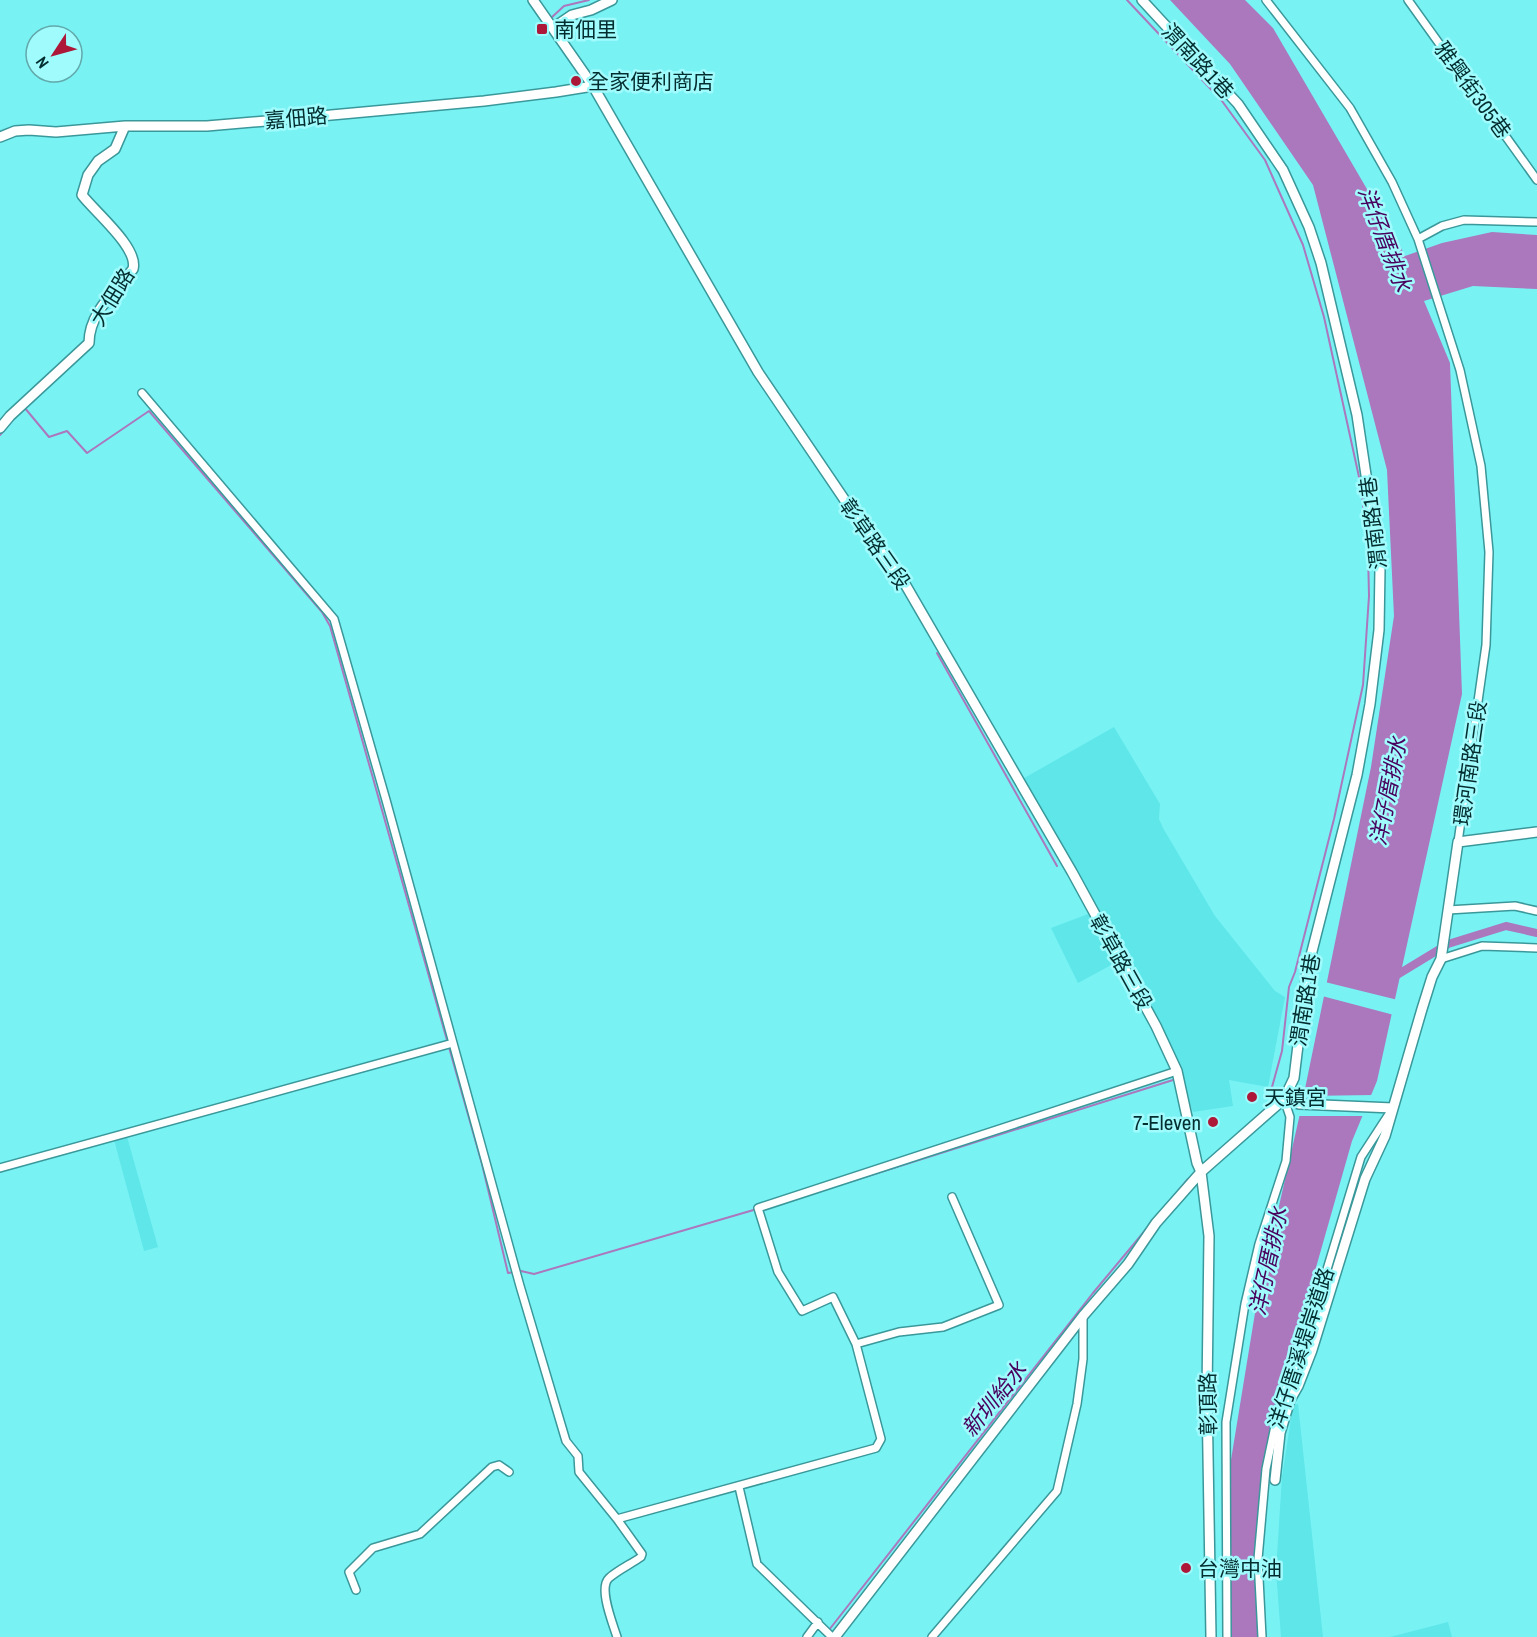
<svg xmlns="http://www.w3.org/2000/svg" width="1537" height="1637" font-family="'Archivo Narrow','Noto Sans TC',sans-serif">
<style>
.built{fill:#5ee6e9}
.water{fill:#ab77bd}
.pier{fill:#79f2f4}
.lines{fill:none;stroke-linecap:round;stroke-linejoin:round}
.stream{stroke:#ab77bd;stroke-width:2}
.canal{stroke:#ab77bd;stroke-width:8}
.minor-casing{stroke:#3a989a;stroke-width:10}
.tertiary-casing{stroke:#3a989a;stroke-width:12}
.minor{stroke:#fff;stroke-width:7}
.tertiary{stroke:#fff;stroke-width:9}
.poi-dot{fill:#ad1838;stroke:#a0fbfd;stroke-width:2}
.labels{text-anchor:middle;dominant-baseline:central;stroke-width:5;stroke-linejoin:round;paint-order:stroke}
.poi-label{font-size:21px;fill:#032d2e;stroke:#a0fbfd;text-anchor:start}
.street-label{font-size:21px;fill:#032d2e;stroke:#a0fbfd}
.water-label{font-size:22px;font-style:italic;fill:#49005c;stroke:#a0fbfd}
</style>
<rect width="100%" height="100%" fill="#79f2f4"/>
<!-- built -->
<path class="built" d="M 1114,727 L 1160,804 L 1159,819 L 1163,828 L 1215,916 L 1275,991 L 1285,997 L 1268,1087 L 1229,1080 L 1233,1106 L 1193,1112 L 1177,1071 L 1019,781 Z
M 1088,914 L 1115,963 L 1078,983 L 1051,928 Z
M 126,1133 L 158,1247 L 144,1251 L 113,1136 Z
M 1298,1404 L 1323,1637 L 1281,1637 L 1276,1571 L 1282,1477 L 1293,1405 Z
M 1448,1622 L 1452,1637 L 1390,1637 Z"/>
<!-- water -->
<path class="water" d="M 1170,0 L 1245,0 L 1273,28 L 1399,244 L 1405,256 L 1442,243 L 1492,232 L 1537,235 L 1537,289 L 1473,286 L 1424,301 L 1450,363 L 1462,694 L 1377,1081 L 1352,1141 L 1276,1408 L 1256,1558 L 1267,1637 L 1229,1637 L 1228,1579 L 1230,1466 L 1256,1307 L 1299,1118 L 1371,767 L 1394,616 L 1387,470 L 1313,185 L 1230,64 Z"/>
<!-- pier -->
<path class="pier" d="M 1325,982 L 1398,1000 L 1394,1015 L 1322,996 Z
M 1374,1095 L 1366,1116 L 1296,1116 L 1304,1096 Z"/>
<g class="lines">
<!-- stream -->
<path class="stream" d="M 1127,0 L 1222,101 L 1265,160 L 1303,245 L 1324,317 L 1361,486 L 1368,550 L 1369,596 L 1363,685 L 1334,819 L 1295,972 L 1289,987 L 1282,1051 L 1272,1087
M 551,18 L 564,6 L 589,0
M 24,407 L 49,437 L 67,431 L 87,453 L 149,411 L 322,612 L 330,626 L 482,1164 L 508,1273 L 521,1271 L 534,1274 L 757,1209
M 0,435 L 16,416
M 937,653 L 1057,866
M 849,1182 L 1173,1080
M 1169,1202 L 1188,1179
M 829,1630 L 1093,1293 L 1148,1227"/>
<!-- canal -->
<path class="canal" d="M 1392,978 L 1448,944 L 1506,926 L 1537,933"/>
<!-- minor casing -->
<g class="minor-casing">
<path id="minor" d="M 1266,0 L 1350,108 L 1392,182 L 1418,239 L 1460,370 L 1481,466 L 1489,552 L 1486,645 L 1458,842
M 1408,0 L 1537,180
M 1418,239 L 1442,226 L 1464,220 L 1537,222
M 142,393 L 334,619 L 386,800 L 520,1286 L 566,1441 L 578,1456 L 579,1472 L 617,1519 L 876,1448 L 881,1439 L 856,1344 L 833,1297 L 802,1311 L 778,1272 L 758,1208 L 1177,1071
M 1448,910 L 1515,906 L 1537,911
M 1441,959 L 1482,946 L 1537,948
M 0,1168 L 453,1043
M 856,1344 L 899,1332 L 943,1327 L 999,1305 L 952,1197
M 739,1487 L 757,1564 L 832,1637
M 356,1590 L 349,1572 L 373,1548 L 420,1534 L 492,1467 L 499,1465 L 509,1472
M 617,1637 C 613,1624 598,1588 609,1578 C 618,1570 631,1564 641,1557 L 642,1554 L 617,1519
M 807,1637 L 818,1622
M 932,1637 L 1057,1491 L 1077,1404 L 1083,1359 L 1083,1316
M 1227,1637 L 1226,1422 L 1245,1304 L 1259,1244 L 1286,1161 L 1290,1117 L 1284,1099
M 1262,1637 L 1258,1559 L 1266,1469 L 1279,1407 L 1308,1332 L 1361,1157 L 1389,1114"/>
</g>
<!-- tertiary casing -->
<g class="tertiary-casing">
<path id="tertiary" d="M 533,0 L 593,86 L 758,372 L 863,527 L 905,584 L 1072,872 L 1156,1026 L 1177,1071 L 1197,1163 L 1201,1172 L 1209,1236 L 1207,1394 L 1211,1637
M 553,28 L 572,15 L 591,10 L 612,0
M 0,137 L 15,131 L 29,130 L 56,132 L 125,126 L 207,126 L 266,121 L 484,101 L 556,92 L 593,86
M 0,428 L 10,416 L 89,343 C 89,312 116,291 133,269 C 139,248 95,212 82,195 L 88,175 L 98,161 L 115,149 L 125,126
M 1284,1099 L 1299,1104 L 1393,1108
M 1275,1480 L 1280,1433 L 1290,1400 L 1298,1386 L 1312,1350 L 1365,1179 L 1385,1136 L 1422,1009 L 1432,977 L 1441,959 L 1458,842 L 1537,832
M 835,1637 L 1083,1316 L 1128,1264 L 1156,1223 L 1201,1172 L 1284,1099 L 1294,1078 L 1307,971 L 1357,775 L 1370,704 L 1379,630 L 1380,568 L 1357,415 L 1321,263 L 1309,227 L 1283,170 L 1238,104 L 1142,0"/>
</g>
<!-- minor -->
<use href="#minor" class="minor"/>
<!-- tertiary -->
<use href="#tertiary" class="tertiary"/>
</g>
<!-- markers -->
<g class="poi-dot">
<rect x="536" y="23" width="12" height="12" rx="3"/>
<circle cx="576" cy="81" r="6"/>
<circle cx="1252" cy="1097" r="6"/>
<circle cx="1213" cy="1122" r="6"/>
<circle cx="1186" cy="1568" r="6"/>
</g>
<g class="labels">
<!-- poi labels -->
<g class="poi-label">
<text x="554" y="29">南佃里</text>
<text x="588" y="81">全家便利商店</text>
<text x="1264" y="1097">天鎮宮</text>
<text x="1201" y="1122" text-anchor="end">7-Eleven</text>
<text x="1198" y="1568">台灣中油</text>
</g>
<!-- street labels -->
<g class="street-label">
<text transform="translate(1198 61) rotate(47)">渭南路1巷</text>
<text transform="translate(1473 90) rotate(54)">雅興街305巷</text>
<text transform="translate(296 118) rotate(-5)">嘉佃路</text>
<text transform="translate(112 297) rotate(-58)">大佃路</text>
<text transform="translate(1373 523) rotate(-97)">渭南路1巷</text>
<text transform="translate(875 544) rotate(55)">彰草路三段</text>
<text transform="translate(1470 763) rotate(-82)">環河南路三段</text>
<text transform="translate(1121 962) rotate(61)">彰草路三段</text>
<text transform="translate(1305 1000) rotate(-81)">渭南路1巷</text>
<text transform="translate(1301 1348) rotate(-72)">洋仔厝溪堤岸道路</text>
<text transform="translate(1208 1404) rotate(-91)">彰頂路</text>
</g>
<!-- water labels -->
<g class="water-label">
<text transform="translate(1385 239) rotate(69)">洋仔厝排水</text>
<text transform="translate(1388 791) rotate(-79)">洋仔厝排水</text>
<text transform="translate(1268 1261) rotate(-78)">洋仔厝排水</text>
<text transform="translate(994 1399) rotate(-51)">新圳給水</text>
</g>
</g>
<!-- north arrow -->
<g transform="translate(54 54) rotate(234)"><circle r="28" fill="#a0fbfd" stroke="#61a9aa" stroke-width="1.5"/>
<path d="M0-4.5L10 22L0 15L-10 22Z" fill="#ad1838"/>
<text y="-9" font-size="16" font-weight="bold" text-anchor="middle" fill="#032d2e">N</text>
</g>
</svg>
